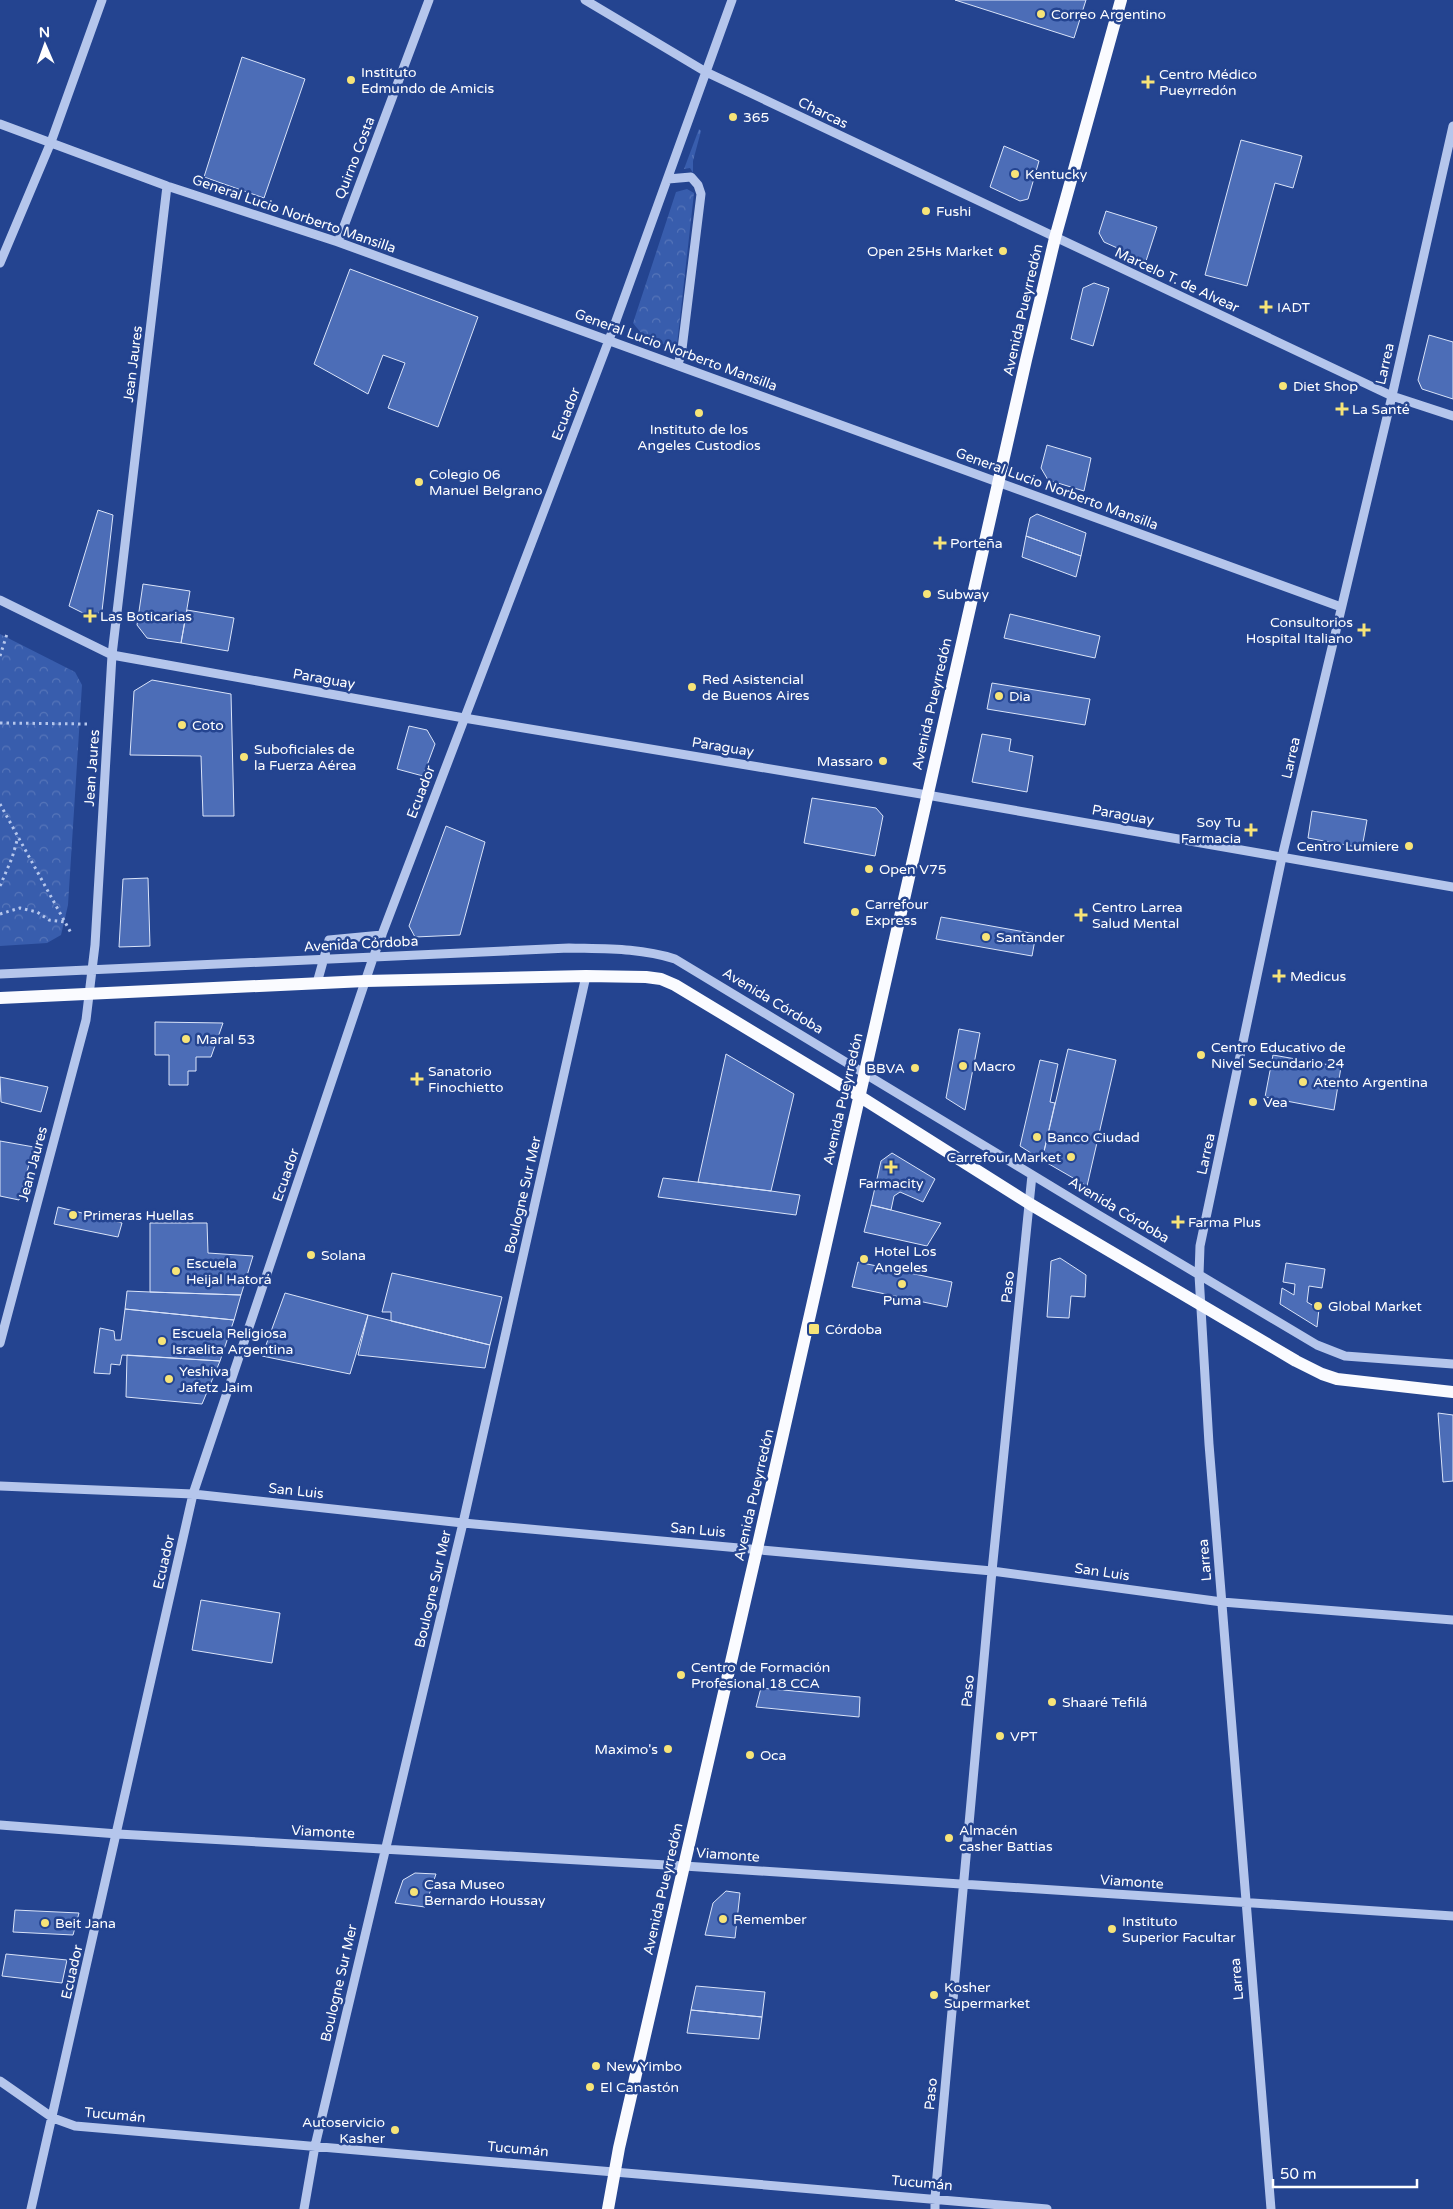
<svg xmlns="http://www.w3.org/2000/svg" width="1453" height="2209" font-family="'Varela Round',sans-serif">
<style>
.grass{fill:url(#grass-tufts)}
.park{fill:url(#park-crowns)}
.building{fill:#4c6db7;stroke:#dae4f9}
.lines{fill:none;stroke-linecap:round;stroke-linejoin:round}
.path{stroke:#b5c6ec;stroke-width:3;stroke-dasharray:2.5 4;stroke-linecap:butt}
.minor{stroke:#b5c6ec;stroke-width:9}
.major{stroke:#fafbff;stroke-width:12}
.poi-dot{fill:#f7e478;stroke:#244490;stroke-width:2}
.labels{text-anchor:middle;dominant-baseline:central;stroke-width:5;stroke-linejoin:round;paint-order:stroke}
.poi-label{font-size:14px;fill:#fff;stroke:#244490;text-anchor:start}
.street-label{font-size:14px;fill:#fff;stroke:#244490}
</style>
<defs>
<pattern id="grass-tufts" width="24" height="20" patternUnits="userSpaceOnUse" patternTransform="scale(1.25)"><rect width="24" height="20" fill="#385dad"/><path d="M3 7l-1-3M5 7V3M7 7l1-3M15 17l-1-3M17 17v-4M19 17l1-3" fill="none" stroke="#5675b9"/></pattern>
<pattern id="park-crowns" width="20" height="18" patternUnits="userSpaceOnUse" patternTransform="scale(1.25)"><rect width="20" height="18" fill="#385dad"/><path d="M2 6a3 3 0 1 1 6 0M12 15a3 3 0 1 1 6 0" fill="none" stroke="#5675b9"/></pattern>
</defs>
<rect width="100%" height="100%" fill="#244490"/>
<!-- grass -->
<path class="grass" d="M 699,129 L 701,131 L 693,161 L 693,173 L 690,168 L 684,169 Z"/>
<!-- park -->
<path class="park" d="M 687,189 L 694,193 L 677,345 C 653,345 647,341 633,323 L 676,192 Z
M 0,634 L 75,672 L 82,685 L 68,905 L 61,935 L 47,943 L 0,946 Z"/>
<!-- building -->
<path class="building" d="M 955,0 L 1086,0 L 1074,38 Z
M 242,57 L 305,79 L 264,198 L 204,177 Z
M 1241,140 L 1302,156 L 1293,188 L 1275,183 L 1247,286 L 1205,275 Z
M 1004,146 L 1039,161 L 1028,199 L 1020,201 L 990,187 Z
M 1106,211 L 1157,227 L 1146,261 L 1104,242 L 1099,233 Z
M 350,269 L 478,317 L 438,427 L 388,408 L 405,363 L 383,355 L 368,394 L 314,364 Z
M 1094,283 L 1109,288 L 1093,346 L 1071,339 L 1083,288 Z
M 1429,335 L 1453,342 L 1453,399 L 1422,389 L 1418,380 Z
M 1047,445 L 1091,458 L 1084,491 L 1048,480 L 1041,468 Z
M 98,510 L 113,515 L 102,611 L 91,617 L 69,606 Z
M 1037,514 L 1086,533 L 1081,556 L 1026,536 L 1030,518 Z
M 1026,536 L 1081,556 L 1076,577 L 1022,557 Z
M 143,584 L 190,591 L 181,643 L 147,638 L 137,625 Z
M 187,610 L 234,618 L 228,651 L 181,643 Z
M 1010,614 L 1100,636 L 1095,658 L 1004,638 Z
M 152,680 L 231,694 L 234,816 L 203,816 L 201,756 L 130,755 L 134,691 Z
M 992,683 L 1090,699 L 1085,725 L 987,709 Z
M 409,726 L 427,730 L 435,744 L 423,776 L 397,769 Z
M 982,734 L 1011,739 L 1009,751 L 1033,756 L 1027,792 L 972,782 Z
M 812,798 L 876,808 L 883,816 L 875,856 L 804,843 Z
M 1312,811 L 1367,820 L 1362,848 L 1308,838 Z
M 446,826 L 485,842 L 460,935 L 415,937 L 409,926 Z
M 148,878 L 150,946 L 119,947 L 123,879 Z
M 941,917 L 1036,934 L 1032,956 L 936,939 Z
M 155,1022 L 223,1023 L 211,1057 L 196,1057 L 196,1071 L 188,1071 L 188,1085 L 169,1085 L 169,1055 L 155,1055 Z
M 959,1029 L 980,1033 L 965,1110 L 946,1098 Z
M 1068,1049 L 1116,1060 L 1087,1186 L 1042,1160 Z
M 726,1054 L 794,1094 L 771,1191 L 698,1182 Z
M 1273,1055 L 1341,1067 L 1334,1110 L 1265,1097 Z
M 1040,1060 L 1058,1064 L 1050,1102 L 1055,1103 L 1042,1160 L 1020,1146 Z
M 0,1077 L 48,1087 L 41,1112 L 1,1102 Z
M 0,1141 L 34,1147 L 19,1200 L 0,1196 Z
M 892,1153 L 935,1179 L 923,1202 L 900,1192 L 894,1196 L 891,1210 L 871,1205 L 881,1161 Z
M 663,1178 L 771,1191 L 800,1195 L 796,1215 L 658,1197 Z
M 871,1205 L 891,1210 L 941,1223 L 927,1246 L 864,1232 Z
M 58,1207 L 122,1223 L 118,1237 L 54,1224 Z
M 150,1223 L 207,1223 L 208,1253 L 253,1256 L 241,1295 L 150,1292 Z
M 1060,1258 L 1086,1275 L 1085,1297 L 1071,1296 L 1069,1318 L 1047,1317 L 1051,1261 Z
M 858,1262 L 952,1282 L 947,1307 L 852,1287 Z
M 1286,1263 L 1325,1269 L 1322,1288 L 1309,1286 L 1307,1302 L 1319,1309 L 1317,1327 L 1280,1304 L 1282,1288 L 1294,1295 L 1295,1284 L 1283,1282 Z
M 392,1273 L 502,1297 L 490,1345 L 391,1321 L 391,1312 L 382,1312 Z
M 127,1291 L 150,1292 L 241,1295 L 234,1320 L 125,1309 Z
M 285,1293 L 368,1315 L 350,1374 L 262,1356 Z
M 125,1309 L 234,1320 L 220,1361 L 122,1355 L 120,1365 L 111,1364 L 110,1374 L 94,1373 L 100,1328 L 114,1331 L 115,1340 L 121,1340 Z
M 368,1315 L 490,1345 L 485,1368 L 358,1355 Z
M 127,1355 L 220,1361 L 202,1404 L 126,1397 Z
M 1438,1413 L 1453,1415 L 1453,1481 L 1443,1482 Z
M 201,1600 L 280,1613 L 272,1663 L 192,1650 Z
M 761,1688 L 860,1697 L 859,1717 L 756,1707 Z
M 415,1873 L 436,1874 L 425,1907 L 395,1903 L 403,1880 Z
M 726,1891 L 740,1893 L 735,1938 L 705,1935 L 713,1903 Z
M 15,1910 L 79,1913 L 73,1935 L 13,1932 Z
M 6,1954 L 67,1960 L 62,1983 L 2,1976 Z
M 696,1986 L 765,1992 L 762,2017 L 691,2010 Z
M 691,2010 L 762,2017 L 759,2039 L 687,2033 Z"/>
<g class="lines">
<!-- path -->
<path class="path" d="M 0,656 L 7,634
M 0,723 L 87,724
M 0,804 L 71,933
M 0,886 L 12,858 L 18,837
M 0,914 L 20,908 L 37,912 L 49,920 L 65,922"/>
<!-- minor -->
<path class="minor" d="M 585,0 L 706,72 L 1392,396 L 1453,416
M 0,124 L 167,186 L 338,242 L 1341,607
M 668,179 L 691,177 L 698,185 L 701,194 L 682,349 L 678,365
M 338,242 L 429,0
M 0,263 L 51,142 L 102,0
M 0,600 L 112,655 L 464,718 L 927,795 L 1453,887
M 0,974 L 569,948 C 606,949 640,948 675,959 L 1092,1211 L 1317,1345 L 1345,1356 L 1453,1364
M 317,983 L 329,940 L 382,935
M 0,1343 L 86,1020 L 95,945 L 112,655 L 167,186
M 0,1486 L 193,1494 L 463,1523 L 992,1571 L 1222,1602 L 1453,1620
M 0,1825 L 118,1834 L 684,1866 L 1453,1916
M 0,2081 L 53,2118 L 75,2126 L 1047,2209
M 31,2209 L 193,1494 L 373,958 L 609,340 L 732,0
M 304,2209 L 315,2146 L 463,1523 L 586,976
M 935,2209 L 935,2198 L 992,1571 L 1032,1175
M 1271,2209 L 1209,1444 L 1199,1275 L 1200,1246 L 1282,857 L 1392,396 L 1453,126"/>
<!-- major -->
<path class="major" d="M 0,998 L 365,981 L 586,976 L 646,977 L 661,979 L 675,985 L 859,1096 L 1030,1204 L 1296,1361 L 1322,1374 L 1337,1379 L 1453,1392
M 608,2209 L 619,2148 L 757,1549 L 1026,360 L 1055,238 L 1121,0"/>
</g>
<!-- markers -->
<g class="poi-dot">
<circle cx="1041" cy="14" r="5"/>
<circle cx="351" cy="80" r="5"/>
<path d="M1145.5 74.5h5v5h5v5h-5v5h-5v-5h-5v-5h5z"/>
<circle cx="733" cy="117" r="5"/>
<circle cx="1015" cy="174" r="5"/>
<circle cx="926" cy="211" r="5"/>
<circle cx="1003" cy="251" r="5"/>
<path d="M1263.5 299.5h5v5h5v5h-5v5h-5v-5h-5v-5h5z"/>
<circle cx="1283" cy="386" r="5"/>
<path d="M1339.5 401.5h5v5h5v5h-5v5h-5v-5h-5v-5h5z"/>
<circle cx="699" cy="413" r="5"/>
<circle cx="419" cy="482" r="5"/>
<path d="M937.5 535.5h5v5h5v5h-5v5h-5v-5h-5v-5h5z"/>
<circle cx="927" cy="594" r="5"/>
<path d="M87.5 608.5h5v5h5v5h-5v5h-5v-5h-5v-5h5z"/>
<path d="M1361.5 622.5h5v5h5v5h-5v5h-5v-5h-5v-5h5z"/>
<circle cx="692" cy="687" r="5"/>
<circle cx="999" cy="696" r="5"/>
<circle cx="182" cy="725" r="5"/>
<circle cx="244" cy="757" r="5"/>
<circle cx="883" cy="761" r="5"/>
<path d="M1248.5 822.5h5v5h5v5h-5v5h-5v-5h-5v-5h5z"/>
<circle cx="1409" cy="846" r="5"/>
<circle cx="869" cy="869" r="5"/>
<circle cx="855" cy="912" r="5"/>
<path d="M1078.5 907.5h5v5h5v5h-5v5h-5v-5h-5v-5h5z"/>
<circle cx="986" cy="937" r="5"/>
<path d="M1276.5 968.5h5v5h5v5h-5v5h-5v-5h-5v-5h5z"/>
<circle cx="186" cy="1039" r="5"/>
<circle cx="1201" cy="1055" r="5"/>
<circle cx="963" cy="1066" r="5"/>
<circle cx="915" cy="1068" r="5"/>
<path d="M414.5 1071.5h5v5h5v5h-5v5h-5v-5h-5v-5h5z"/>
<circle cx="1303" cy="1082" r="5"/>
<circle cx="1253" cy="1102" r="5"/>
<circle cx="1037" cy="1137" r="5"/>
<circle cx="1071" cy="1157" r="5"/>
<path d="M888.5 1159.5h5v5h5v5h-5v5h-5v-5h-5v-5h5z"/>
<circle cx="73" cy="1215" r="5"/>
<path d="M1175.5 1214.5h5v5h5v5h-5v5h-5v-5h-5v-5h5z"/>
<circle cx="311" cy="1255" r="5"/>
<circle cx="864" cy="1259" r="5"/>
<circle cx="176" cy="1271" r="5"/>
<circle cx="902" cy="1284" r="5"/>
<circle cx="1318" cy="1306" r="5"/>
<rect x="808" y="1323" width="12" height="12" rx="2.5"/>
<circle cx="162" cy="1341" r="5"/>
<circle cx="169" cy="1379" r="5"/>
<circle cx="681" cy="1675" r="5"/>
<circle cx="1052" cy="1702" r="5"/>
<circle cx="1000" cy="1736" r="5"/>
<circle cx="668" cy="1749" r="5"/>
<circle cx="750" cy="1755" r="5"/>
<circle cx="949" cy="1838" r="5"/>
<circle cx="414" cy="1892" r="5"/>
<circle cx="723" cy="1919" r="5"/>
<circle cx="45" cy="1923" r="5"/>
<circle cx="1112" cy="1929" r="5"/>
<circle cx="934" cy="1995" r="5"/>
<circle cx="596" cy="2066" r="5"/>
<circle cx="590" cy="2087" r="5"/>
<circle cx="395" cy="2130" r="5"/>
</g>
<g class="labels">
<!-- poi labels -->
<g class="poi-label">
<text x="1051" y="14">Correo Argentino</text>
<text x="361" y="72">Instituto<tspan x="361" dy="16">Edmundo de Amicis</tspan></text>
<text x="1159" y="74">Centro Médico<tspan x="1159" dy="16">Pueyrredón</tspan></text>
<text x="743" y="117">365</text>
<text x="1025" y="174">Kentucky</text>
<text x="936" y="211">Fushi</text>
<text x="993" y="251" text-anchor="end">Open 25Hs Market</text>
<text x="1277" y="307">IADT</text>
<text x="1293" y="386">Diet Shop</text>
<text x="1352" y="409">La Santé</text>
<text x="699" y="429" text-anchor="middle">Instituto de los<tspan x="699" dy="16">Angeles Custodios</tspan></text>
<text x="429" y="474">Colegio 06<tspan x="429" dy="16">Manuel Belgrano</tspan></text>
<text x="950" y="543">Porteña</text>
<text x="937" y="594">Subway</text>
<text x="100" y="616">Las Boticarias</text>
<text x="1353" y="622" text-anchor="end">Consultorios<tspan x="1353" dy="16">Hospital Italiano</tspan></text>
<text x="702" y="679">Red Asistencial<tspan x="702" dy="16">de Buenos Aires</tspan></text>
<text x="1009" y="696">Dia</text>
<text x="192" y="725">Coto</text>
<text x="254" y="749">Suboficiales de<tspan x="254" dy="16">la Fuerza Aérea</tspan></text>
<text x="873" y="761" text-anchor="end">Massaro</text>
<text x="1241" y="822" text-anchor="end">Soy Tu<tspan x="1241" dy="16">Farmacia</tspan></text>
<text x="1399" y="846" text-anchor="end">Centro Lumiere</text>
<text x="879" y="869">Open V75</text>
<text x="865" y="904">Carrefour<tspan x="865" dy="16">Express</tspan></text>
<text x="1092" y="907">Centro Larrea<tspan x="1092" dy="16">Salud Mental</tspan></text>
<text x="996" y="937">Santander</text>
<text x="1290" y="976">Medicus</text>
<text x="196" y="1039">Maral 53</text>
<text x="1211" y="1047">Centro Educativo de<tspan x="1211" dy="16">Nivel Secundario 24</tspan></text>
<text x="973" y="1066">Macro</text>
<text x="905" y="1068" text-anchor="end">BBVA</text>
<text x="428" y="1071">Sanatorio<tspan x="428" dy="16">Finochietto</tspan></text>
<text x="1313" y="1082">Atento Argentina</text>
<text x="1263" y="1102">Vea</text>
<text x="1047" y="1137">Banco Ciudad</text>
<text x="1061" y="1157" text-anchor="end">Carrefour Market</text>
<text x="891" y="1183" text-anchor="middle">Farmacity</text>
<text x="83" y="1215">Primeras Huellas</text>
<text x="1188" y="1222">Farma Plus</text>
<text x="874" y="1251">Hotel Los<tspan x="874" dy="16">Angeles</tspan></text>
<text x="321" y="1255">Solana</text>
<text x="186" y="1263">Escuela<tspan x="186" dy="16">Heijal Hatorá</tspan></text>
<text x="902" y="1300" text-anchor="middle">Puma</text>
<text x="1328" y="1306">Global Market</text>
<text x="825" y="1329">Córdoba</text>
<text x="172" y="1333">Escuela Religiosa<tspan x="172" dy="16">Israelita Argentina</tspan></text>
<text x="179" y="1371">Yeshiva<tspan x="179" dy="16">Jafetz Jaim</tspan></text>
<text x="691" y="1667">Centro de Formación<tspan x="691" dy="16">Profesional 18 CCA</tspan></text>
<text x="1062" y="1702">Shaaré Tefilá</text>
<text x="1010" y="1736">VPT</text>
<text x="658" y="1749" text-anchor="end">Maximo's</text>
<text x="760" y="1755">Oca</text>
<text x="959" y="1830">Almacén<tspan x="959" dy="16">casher Battias</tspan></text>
<text x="424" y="1884">Casa Museo<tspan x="424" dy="16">Bernardo Houssay</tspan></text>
<text x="733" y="1919">Remember</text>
<text x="1122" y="1921">Instituto<tspan x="1122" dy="16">Superior Facultar</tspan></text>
<text x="55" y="1923">Beit Jana</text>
<text x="944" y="1987">Kosher<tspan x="944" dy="16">Supermarket</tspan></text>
<text x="606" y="2066">New Yimbo</text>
<text x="600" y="2087">El Canastón</text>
<text x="385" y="2122" text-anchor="end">Autoservicio<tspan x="385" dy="16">Kasher</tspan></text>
</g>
<!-- street labels -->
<g class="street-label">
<text transform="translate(823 113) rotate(26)">Charcas</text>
<text transform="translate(355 158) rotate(-69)">Quirno Costa</text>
<text transform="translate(294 214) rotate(19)">General Lucio Norberto Mansilla</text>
<text transform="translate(1177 280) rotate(25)">Marcelo T. de Alvear</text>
<text transform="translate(1023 310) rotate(-77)">Avenida Pueyrredón</text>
<text transform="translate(676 350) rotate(20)">General Lucio Norberto Mansilla</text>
<text transform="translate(133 364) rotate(-83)">Jean Jaures</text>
<text transform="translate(1385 364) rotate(-77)">Larrea</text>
<text transform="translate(566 414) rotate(-69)">Ecuador</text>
<text transform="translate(1057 489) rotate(20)">General Lucio Norberto Mansilla</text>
<text transform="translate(324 679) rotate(10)">Paraguay</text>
<text transform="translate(932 704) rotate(-77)">Avenida Pueyrredón</text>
<text transform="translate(723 747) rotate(9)">Paraguay</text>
<text transform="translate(1291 758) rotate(-77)">Larrea</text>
<text transform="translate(92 768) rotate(-86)">Jean Jaures</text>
<text transform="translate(421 792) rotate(-69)">Ecuador</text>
<text transform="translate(1123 815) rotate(10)">Paraguay</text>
<text transform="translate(361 944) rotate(-3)">Avenida Córdoba</text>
<text transform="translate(773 1001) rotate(31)">Avenida Córdoba</text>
<text transform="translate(843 1099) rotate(-77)">Avenida Pueyrredón</text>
<text transform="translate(1206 1154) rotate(-78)">Larrea</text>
<text transform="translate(33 1164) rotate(-75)">Jean Jaures</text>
<text transform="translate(286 1175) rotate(-71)">Ecuador</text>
<text transform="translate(523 1195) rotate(-77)">Boulogne Sur Mer</text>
<text transform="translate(1119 1210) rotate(31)">Avenida Córdoba</text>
<text transform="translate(1008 1287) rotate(-84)">Paso</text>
<text transform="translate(296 1491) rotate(6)">San Luis</text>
<text transform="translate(754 1495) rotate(-77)">Avenida Pueyrredón</text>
<text transform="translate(698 1530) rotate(5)">San Luis</text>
<text transform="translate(1205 1560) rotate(-95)">Larrea</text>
<text transform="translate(164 1562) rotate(-77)">Ecuador</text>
<text transform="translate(1102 1572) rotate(8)">San Luis</text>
<text transform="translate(433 1589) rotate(-77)">Boulogne Sur Mer</text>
<text transform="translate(968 1691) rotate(-85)">Paso</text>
<text transform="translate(323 1832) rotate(3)">Viamonte</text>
<text transform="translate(728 1855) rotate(4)">Viamonte</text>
<text transform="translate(1132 1882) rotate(4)">Viamonte</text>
<text transform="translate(663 1889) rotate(-77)">Avenida Pueyrredón</text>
<text transform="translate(72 1972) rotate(-77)">Ecuador</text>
<text transform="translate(1237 1979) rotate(-95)">Larrea</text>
<text transform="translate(339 1983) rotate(-77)">Boulogne Sur Mer</text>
<text transform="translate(931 2094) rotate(-85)">Paso</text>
<text transform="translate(115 2115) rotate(5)">Tucumán</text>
<text transform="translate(518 2149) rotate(5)">Tucumán</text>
<text transform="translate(922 2183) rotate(5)">Tucumán</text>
</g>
</g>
<!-- north arrow -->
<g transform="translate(45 45) rotate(358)" stroke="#244490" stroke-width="4" paint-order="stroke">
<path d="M0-4L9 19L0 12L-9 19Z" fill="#ffffff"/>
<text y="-8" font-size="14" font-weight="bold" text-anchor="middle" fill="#ffffff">N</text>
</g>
<!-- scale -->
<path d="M1273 2179v8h144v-8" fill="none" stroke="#ffffff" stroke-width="2.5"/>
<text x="1280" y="2179" font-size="15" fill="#ffffff" stroke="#244490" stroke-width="4" paint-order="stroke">50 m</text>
</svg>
